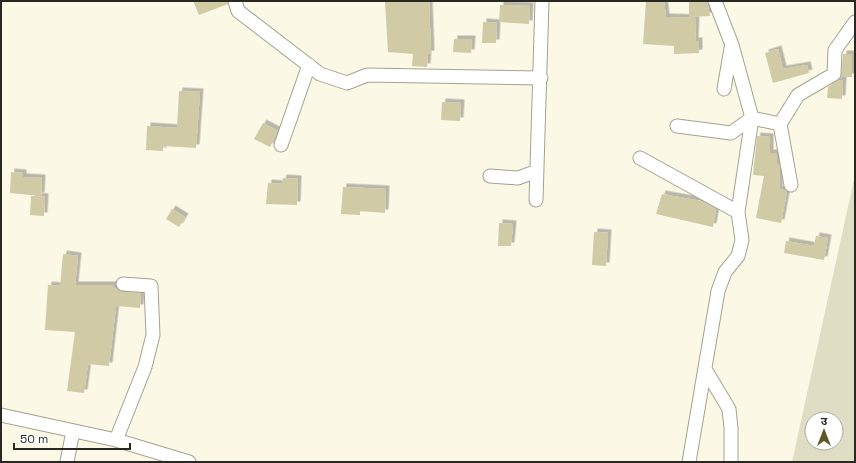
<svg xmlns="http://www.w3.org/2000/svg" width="856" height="463" font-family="'Space Grotesk','Noto Sans Devanagari',sans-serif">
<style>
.green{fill:#e0ddc5;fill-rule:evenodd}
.building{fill:#d0caa5;filter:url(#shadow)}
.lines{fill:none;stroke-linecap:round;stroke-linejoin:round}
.street-casing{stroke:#a4a290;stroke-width:15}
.street{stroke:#fff;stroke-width:13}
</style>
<defs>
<filter id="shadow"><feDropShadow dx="3.5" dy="-3.5" stdDeviation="0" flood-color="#0004"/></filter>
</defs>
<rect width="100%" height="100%" fill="#fbf8e6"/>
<!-- green -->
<path class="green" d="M 855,175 L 855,462 L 792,462 ZM 812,419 L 836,419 L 836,443 L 812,443 Z"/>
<!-- building -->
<path class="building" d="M 193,1 L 227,1 L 228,4 L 199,15 Z
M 429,1 L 431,54 L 428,54 L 427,67 L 412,66 L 413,54 L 388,52 L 385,2 Z
M 646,1 L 664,1 L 666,17 L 696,18 L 695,41 L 699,41 L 699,53 L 674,54 L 674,46 L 643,44 Z
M 689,1 L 707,1 L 710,16 L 689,17 Z
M 500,5 L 530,6 L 529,24 L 499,22 Z
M 483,22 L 497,23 L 496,43 L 482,43 Z
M 454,39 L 472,39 L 471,53 L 453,52 Z
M 778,49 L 783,69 L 807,65 L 809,73 L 773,83 L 765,53 Z
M 843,54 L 852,54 L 852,77 L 841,77 Z
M 839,80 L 843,80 L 842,99 L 827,98 L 828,87 Z
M 179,91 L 200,92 L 196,148 L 163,146 L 163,151 L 146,150 L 147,126 L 177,128 Z
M 442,102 L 461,103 L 460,121 L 441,120 Z
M 263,123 L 278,131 L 270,147 L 254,139 Z
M 757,136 L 770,137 L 770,153 L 777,153 L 777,164 L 779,164 L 780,169 L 779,189 L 787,191 L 781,223 L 756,218 L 764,176 L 753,175 Z
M 11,172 L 23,173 L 23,177 L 42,178 L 41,196 L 10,193 Z
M 283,178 L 298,179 L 297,205 L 266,204 L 268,183 L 282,184 Z
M 343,187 L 386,189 L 385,213 L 360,211 L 360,215 L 341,214 Z
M 662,194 L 701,201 L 716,209 L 713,227 L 656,214 Z
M 31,196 L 45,197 L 44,216 L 30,215 Z
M 172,209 L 185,217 L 179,227 L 166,219 Z
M 499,223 L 513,224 L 511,246 L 498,246 Z
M 594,232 L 608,233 L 606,266 L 592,265 Z
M 816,236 L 828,238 L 824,260 L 784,253 L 786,241 L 814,246 Z
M 63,254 L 78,256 L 75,285 L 113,285 L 113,287 L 122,292 L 141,293 L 140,308 L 116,306 L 109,366 L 88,364 L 84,393 L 67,391 L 75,332 L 45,330 L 48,285 L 60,286 Z"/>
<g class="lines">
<!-- street casing -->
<g class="street-casing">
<path id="street" d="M 235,1 L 238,11 L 320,74 L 347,83 L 367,75 L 541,78
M 724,89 L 731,48
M 677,126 L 731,133 L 752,118 L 780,124
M 281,145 L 309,65
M 640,158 L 738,212
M 490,176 L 518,178 L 537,171
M 791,185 L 780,124 L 798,95 L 834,74 L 835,50 L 855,22
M 536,200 L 542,1
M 705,369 L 729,409 L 731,428 L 731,462
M 1,415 L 116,440 L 145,367 L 153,335 L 151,286 L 123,284
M 116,440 L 189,462
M 67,462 L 73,431
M 689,462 L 718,291 L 725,272 L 738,256 L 742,240 L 738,212 L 752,118 L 732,45 L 715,1"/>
</g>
<!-- street -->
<use href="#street" class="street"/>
</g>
<!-- border -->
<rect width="856" height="463" fill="none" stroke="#2a2822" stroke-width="4"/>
<!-- north arrow -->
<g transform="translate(824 431)"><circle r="19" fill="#ffffff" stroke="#aaa9a7"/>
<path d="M0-3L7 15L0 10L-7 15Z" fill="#615825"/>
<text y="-6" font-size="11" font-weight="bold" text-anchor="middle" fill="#2a2822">उ</text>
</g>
<!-- scale -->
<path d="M14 443v6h116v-6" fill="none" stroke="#2a2822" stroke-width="2"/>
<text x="20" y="443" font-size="12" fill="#2a2822" stroke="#ffffff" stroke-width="3" paint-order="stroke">50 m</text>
</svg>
